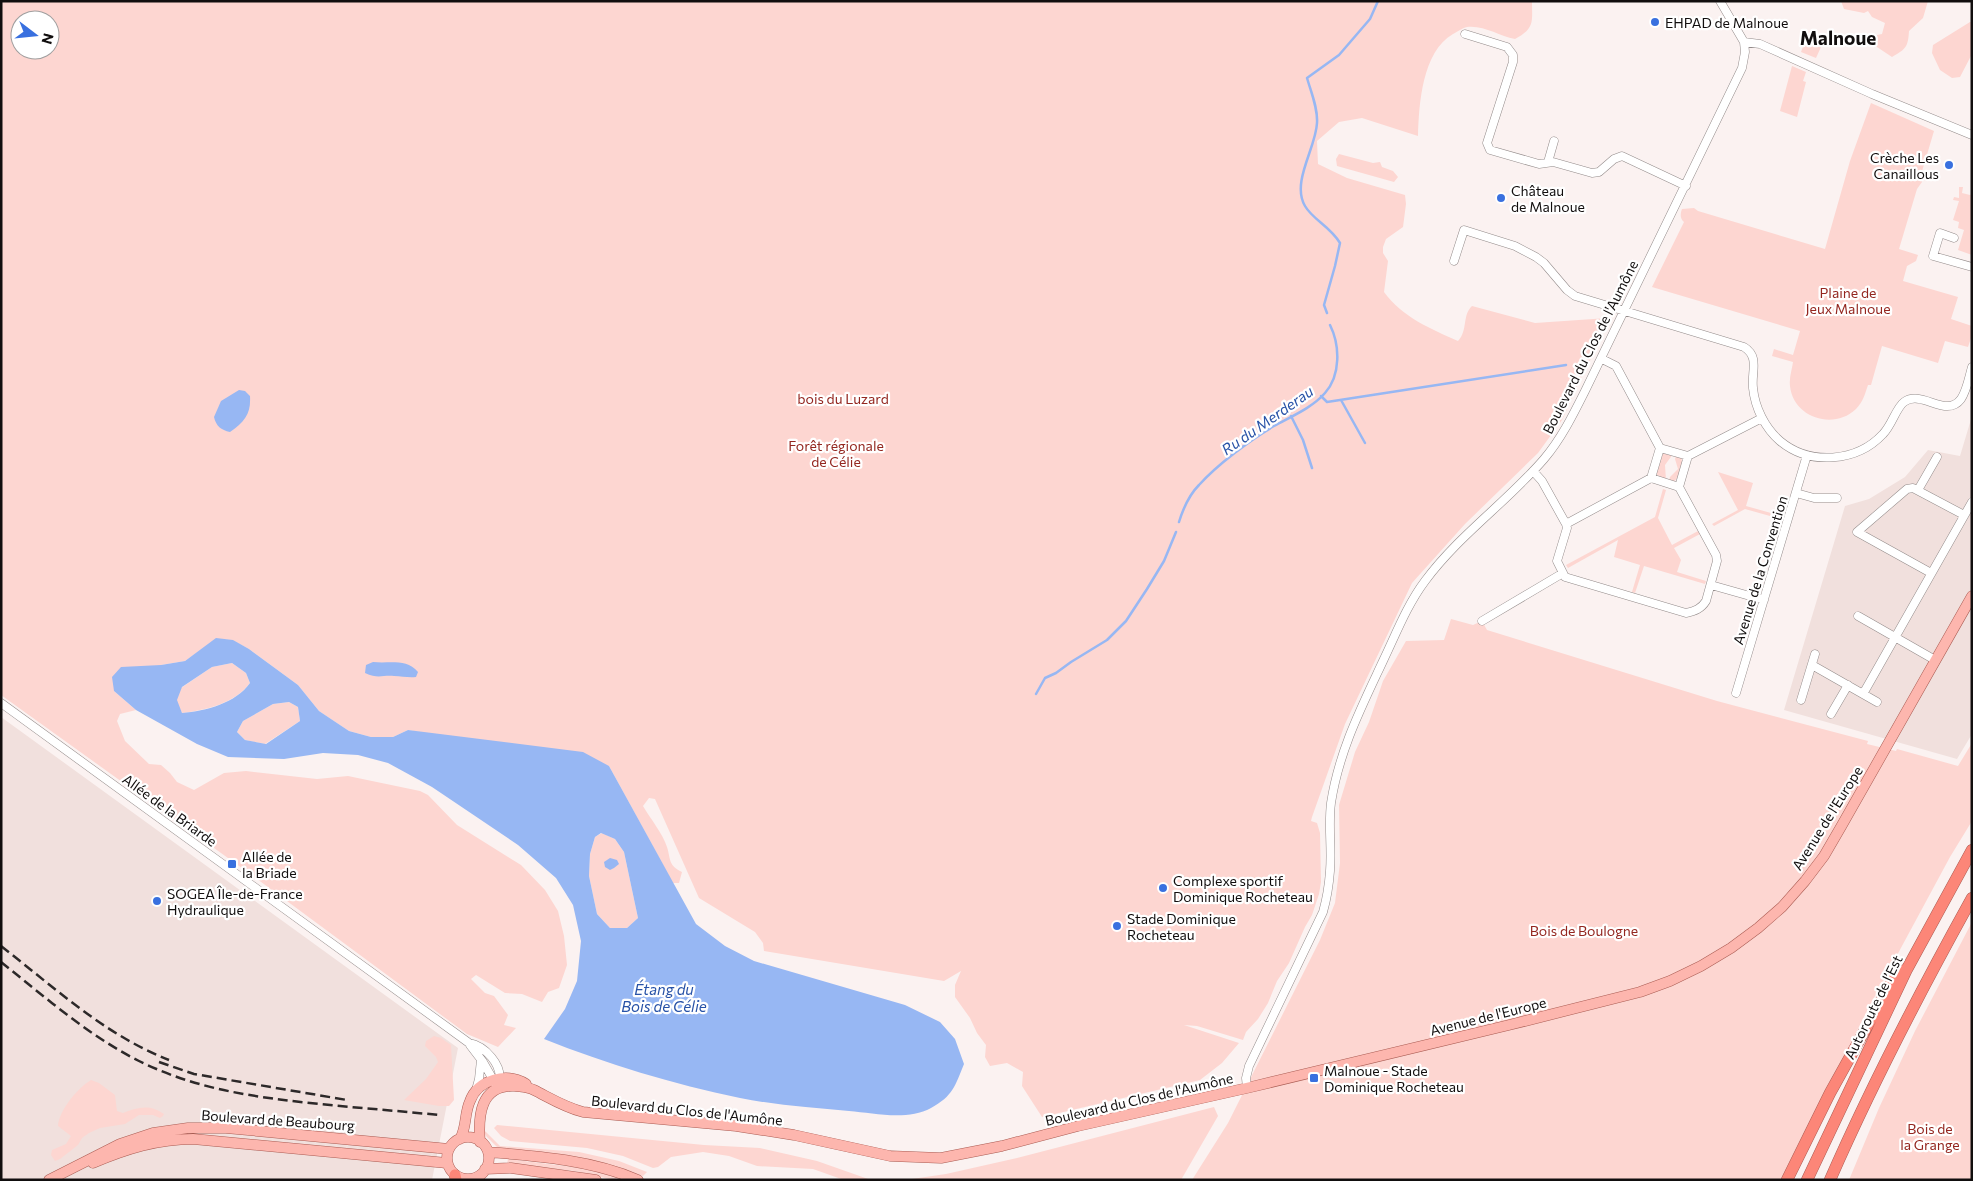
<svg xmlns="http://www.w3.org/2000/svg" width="1973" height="1181" font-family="Commissioner,sans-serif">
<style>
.built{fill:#f1e0dd}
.green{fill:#fdd6d1;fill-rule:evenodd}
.water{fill:#97b7f3;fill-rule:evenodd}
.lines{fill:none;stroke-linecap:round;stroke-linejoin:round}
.stream{stroke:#97b7f3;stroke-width:2.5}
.minor-casing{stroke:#938b8a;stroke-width:9}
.major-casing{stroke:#aa5c53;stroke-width:11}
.highway-casing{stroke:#aa5c53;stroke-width:12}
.minor{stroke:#fff;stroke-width:8}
.major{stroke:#fdb6ae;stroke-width:10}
.highway{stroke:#fc8678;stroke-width:11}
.rail{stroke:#2d2929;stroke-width:2.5;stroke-dasharray:10 5;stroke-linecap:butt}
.poi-dot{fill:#3970df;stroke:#fff;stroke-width:2}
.labels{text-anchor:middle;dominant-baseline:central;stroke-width:4.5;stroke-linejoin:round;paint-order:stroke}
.poi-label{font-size:14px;fill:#110e0e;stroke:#fff;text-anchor:start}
.park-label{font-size:14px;fill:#942720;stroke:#fff}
.street-label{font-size:14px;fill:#110e0e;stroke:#fff}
.water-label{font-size:15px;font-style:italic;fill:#2752a7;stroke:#fff}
.district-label{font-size:19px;font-weight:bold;fill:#110e0e;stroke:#fff}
</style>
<rect width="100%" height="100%" fill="#fbf2f1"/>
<!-- built -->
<path class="built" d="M 1972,416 L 1972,734 L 1957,759 L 1784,710 L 1845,506 L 1869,499 L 1905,477 L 1928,450 L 1960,456 Z
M 1,717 L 458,1048 L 432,1180 L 1,1180 Z"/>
<!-- green -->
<path class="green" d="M 1,1 L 1532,1 C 1532,22 1535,28 1515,39 C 1499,36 1484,25 1467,27 C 1462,28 1457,32 1453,34 C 1422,52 1419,104 1418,136 L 1362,118 L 1339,122 L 1317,141 L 1318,164 L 1347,178 L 1405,195 L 1406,204 L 1403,227 L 1386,239 L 1383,247 L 1383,253 L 1388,261 L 1384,292 C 1402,317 1431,329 1458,341 C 1468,331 1462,315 1472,306 L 1535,323 L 1608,318 L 1597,343 L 1600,343 L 1585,369 L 1562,420 L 1538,453 L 1465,524 L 1412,583 L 1345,724 L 1312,817 L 1311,821 L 1317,823 L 1320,833 L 1321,882 L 1319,894 L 1312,915 L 1305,927 L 1289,963 L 1277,981 L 1268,1003 L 1258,1019 L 1246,1032 L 1243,1040 L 1197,1026 L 1184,1025 L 1239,1043 L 1222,1063 L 1200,1080 L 1042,1117 L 1022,1086 L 1023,1072 L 1007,1063 L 990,1066 L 985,1057 L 986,1045 L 977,1033 L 970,1018 L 955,997 L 955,985 L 961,971 L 944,981 L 764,951 L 763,943 L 755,932 L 699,898 L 655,799 L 649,798 L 643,806 C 650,818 663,834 667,847 C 671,860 668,865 682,872 L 679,883 L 673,883 L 609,766 L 408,730 L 393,737 L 371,737 L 349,731 L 319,711 L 298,685 L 249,649 L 232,640 L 216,639 L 185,661 L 161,665 L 114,691 L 136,710 L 120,714 L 117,721 L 125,741 L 149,764 L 161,765 L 170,773 L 177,782 L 194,790 L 224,773 L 246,771 L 317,779 L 348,776 L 420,791 L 428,795 L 457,825 L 521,865 L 545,890 L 558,911 L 564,936 L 567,965 L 559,988 L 548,992 L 542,1002 L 522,994 L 505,993 L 476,975 L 471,979 L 485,993 L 494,996 L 508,1015 L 504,1025 L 516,1028 L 498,1047 L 467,1034 L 253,876 L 1,695 ZM 20,20 L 50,20 L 50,50 L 20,50 Z
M 1841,1 L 1928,1 L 1923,18 L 1909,31 C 1908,47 1906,49 1892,57 L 1874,45 L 1877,35 L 1882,34 L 1885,23 L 1872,17 L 1868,11 L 1864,13 L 1844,9 Z
M 1970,22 L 1972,22 L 1972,54 L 1960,77 L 1952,78 L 1940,70 L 1932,53 L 1933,45 Z
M 1809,31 L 1825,38 L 1816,58 L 1801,52 Z
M 1792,66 L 1806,72 L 1803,81 L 1806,82 L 1797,117 L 1780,111 Z
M 1871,103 L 1934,131 L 1920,178 L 1922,182 L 1917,189 L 1899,249 L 1918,255 L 1916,261 L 1907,266 L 1903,281 L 1958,297 L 1951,319 L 1972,326 L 1972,335 L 1968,347 L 1945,341 L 1938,363 L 1882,346 L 1871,385 L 1868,385 C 1865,394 1863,402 1856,409 C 1833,431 1793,417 1790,386 C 1789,377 1792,370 1793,362 L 1772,356 L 1774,349 L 1793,355 L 1800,331 L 1652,287 L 1684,222 C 1680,219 1680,214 1682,209 L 1694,208 L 1698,211 L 1825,249 L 1850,161 Z
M 1339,154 L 1373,163 L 1380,162 L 1382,167 L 1393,171 L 1398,177 L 1394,182 L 1337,166 L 1336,159 Z
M 1959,187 L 1963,187 L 1962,193 L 1970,195 L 1972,194 L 1972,255 L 1958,250 L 1964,230 L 1958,228 L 1959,222 L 1953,220 L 1959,201 L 1953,200 L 1954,197 L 1959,198 Z
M 1663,453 L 1673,454 L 1665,465 L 1666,480 L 1656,474 Z
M 1676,455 L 1681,457 C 1684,465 1680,478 1673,482 L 1669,481 L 1670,477 L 1678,469 L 1675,459 Z
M 1718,472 L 1753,483 L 1746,506 L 1771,513 L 1770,516 L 1745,509 L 1714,526 L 1712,524 L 1738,510 Z
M 1663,489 L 1666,490 L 1658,518 L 1672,545 L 1698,531 L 1700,534 L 1674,548 L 1681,560 L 1677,572 L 1706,581 L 1705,584 L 1644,566 L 1635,593 L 1632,592 L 1640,565 L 1614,557 L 1618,540 L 1568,568 L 1566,565 L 1655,517 Z
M 1451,619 L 1473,625 L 1482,621 L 1487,630 L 1717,701 L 1868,741 L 1867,744 L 1896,751 L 1897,749 L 1958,766 L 1972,743 L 1972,821 L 1950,857 L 1868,1009 L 1781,1180 L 1192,1180 L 1228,1123 L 1320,940 L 1335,903 L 1340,863 L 1339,805 L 1355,752 L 1369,722 L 1383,681 L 1406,641 L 1444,640 Z
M 232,663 L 246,673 L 250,683 C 235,703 207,710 182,713 L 176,700 L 181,688 L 212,667 Z
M 289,702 L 298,707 L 300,721 L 265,744 L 245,740 L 237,732 L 243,721 L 273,704 Z
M 602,833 L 615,839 L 624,852 L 638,918 L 627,928 L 610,928 L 597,914 L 589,876 L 590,854 L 595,837 Z
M 1972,922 L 1972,1180 L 1849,1180 L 1879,1108 L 1915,1031 Z
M 434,1036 L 441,1038 L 451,1045 L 454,1100 L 449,1106 L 439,1106 L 404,1100 L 426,1079 L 438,1062 L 436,1057 L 425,1046 L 426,1041 Z
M 91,1080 L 99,1083 L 115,1095 L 117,1111 L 123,1113 C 138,1107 150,1104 164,1114 L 163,1116 L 160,1118 L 153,1115 L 139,1115 L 125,1124 L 100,1128 L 89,1133 L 82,1138 L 78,1145 L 60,1159 L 55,1161 L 51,1155 L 52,1150 L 66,1144 L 71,1136 L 58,1126 C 59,1110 78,1088 91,1080 Z
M 1214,1107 L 1218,1116 L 1181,1180 L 905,1180 L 946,1174 L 1017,1158 Z
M 497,1125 L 704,1145 L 760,1148 L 817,1161 L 871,1180 L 844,1180 L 813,1169 L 757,1166 L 729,1156 L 703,1152 L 671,1157 L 658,1167 L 653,1168 L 623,1156 L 587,1148 L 510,1141 L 501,1136 L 494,1128 Z
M 483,1129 L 500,1146 L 579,1152 L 619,1161 L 647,1172 L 643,1176 L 606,1164 L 499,1149 L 486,1136 Z
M 508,1159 L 589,1169 L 628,1180 L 613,1180 L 575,1171 L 507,1164 Z"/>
<!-- water -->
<path class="water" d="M 239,390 L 245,391 L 250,396 C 251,414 245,421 230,432 C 221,430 216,426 214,417 L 221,401 Z
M 216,638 L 233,640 L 249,649 L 298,685 L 319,711 L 349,731 L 371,737 L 393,737 L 408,730 L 583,752 L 609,766 L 696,924 L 725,946 L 754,961 L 905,1005 L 940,1022 L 955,1039 L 964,1064 C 955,1086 953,1096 931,1108 C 907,1121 874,1113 849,1111 C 813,1108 775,1105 740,1098 C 673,1084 607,1064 544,1039 L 565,1009 L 577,981 L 581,941 L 573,905 L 556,878 L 518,845 L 432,787 L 388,763 L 358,755 L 323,753 L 284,759 L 228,757 L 197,744 L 136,710 L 114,691 L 112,677 L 121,667 L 161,665 L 185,661 ZM 232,663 L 246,673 L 250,683 C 236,703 206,711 182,713 L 177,700 L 182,687 L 212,667 ZM 289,702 L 298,707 L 300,721 L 266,744 L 245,740 L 237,732 L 243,721 L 273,704 ZM 601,833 L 615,839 L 624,852 L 638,918 L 627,928 L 610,928 L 597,914 L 589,876 L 590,854 L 595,837 Z
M 373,662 C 389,664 406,658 418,672 L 416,677 C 408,678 402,676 394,676 C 382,675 378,679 365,673 L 366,665 Z
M 610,858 L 617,860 L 619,864 L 614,868 L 610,870 L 605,867 L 604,862 Z"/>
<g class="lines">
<!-- stream -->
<path class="stream" d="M 1327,313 L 1324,305 L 1335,266 L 1340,243 C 1330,226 1313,220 1305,206 C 1291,182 1316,148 1317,123 C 1318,108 1311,92 1307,78 L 1339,55 L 1370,19 L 1378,1
M 1321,396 L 1327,402 L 1566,365
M 1341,400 L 1365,443
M 1291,416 L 1303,440 L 1312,468
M 1179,522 C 1183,509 1189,495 1199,485 C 1217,465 1250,440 1274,426 C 1290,417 1312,408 1325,393 C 1341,375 1340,345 1330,325
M 1036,694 L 1045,678 L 1056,673 L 1071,662 L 1107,640 L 1126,621 L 1147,589 L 1164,561 L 1176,532"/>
<!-- minor casing -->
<g class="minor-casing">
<path id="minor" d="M 1465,34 L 1507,47 L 1513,55 L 1513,62 L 1487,143 L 1490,150 L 1539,164 L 1553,162 L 1592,173 L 1599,172 L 1614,159 L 1622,156 L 1686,186
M 1744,42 L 1760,44 L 1872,94 L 1972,135
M 1548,162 L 1554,141
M 1954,238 L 1940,233 L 1933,256 L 1972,267
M 1454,261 L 1464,230 L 1515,246 L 1536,257 L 1544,263 L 1567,290 L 1575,296 L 1744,347 C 1760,357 1751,372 1753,388 C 1755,408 1765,428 1780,441 C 1810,466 1857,462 1883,434 C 1892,425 1896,408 1904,402 C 1922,389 1946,419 1961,399 C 1967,390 1969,377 1972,367
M 1602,359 L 1616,366 L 1660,448
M 1660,448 L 1688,456 L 1679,487 L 1651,478 Z
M 1688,456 L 1762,418
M 1533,471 L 1542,481 L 1566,524 L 1567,528 L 1557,561 L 1565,577 L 1686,613 C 1695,611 1701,609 1706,601 L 1717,561 L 1716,555 L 1679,487
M 1918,490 L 1937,457
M 1796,493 L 1814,498 L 1837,498
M 1566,524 L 1651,478
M 1931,573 L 1857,532 L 1907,489 L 1913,488 L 1964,515
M 1711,585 L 1764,600
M 1858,616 L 1935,660
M 1482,621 L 1563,573
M 1812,665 L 1877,702
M 1736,693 L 1807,455
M 1863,694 L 1972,502
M 1801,700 L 1815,654
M 1,703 L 469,1043 C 485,1046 503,1065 499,1082
M 1831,714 L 1848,685
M 470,1045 L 483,1062 L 495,1083
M 1247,1088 L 1246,1078 L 1249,1066 L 1323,912 C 1327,898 1329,885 1330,871 C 1332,848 1328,826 1331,803 C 1339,751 1361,708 1383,661 C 1396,634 1407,605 1425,581 C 1459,535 1507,502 1544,459 C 1561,439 1573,415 1585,391 L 1742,68 L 1745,52 L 1744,42 L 1720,1
M 476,1090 L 479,1079 L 481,1060"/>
</g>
<!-- major casing -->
<g class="major-casing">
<path id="major" d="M447 1158a21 21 0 1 1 42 0a21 21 0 1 1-42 0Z
M 460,1139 C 467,1127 464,1114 470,1101 C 478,1079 507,1072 526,1084
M 480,1142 C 478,1116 480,1084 515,1086 C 521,1087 528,1087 534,1090 C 550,1098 564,1107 583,1112 L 736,1126 L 794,1135 L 890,1156 L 941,1158 L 1002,1146 L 1078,1126 L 1247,1088 L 1509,1025 L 1640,992 L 1670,981 L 1701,966 L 1731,948 L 1758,928 L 1782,907 L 1805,881 L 1824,856 L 1842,825 L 1972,596
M 488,1152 C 538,1156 592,1160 638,1180
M 93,1163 C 126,1149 158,1139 193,1139 L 447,1163
M 485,1169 L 511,1168 L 596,1180
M 49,1180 L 120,1144 L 153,1133 L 188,1128 L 226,1128 L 449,1149"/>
</g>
<!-- highway casing -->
<g class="highway-casing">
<path id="highway" d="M 455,1175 L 456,1180
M 1787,1180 L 1830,1093 L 1896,974 L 1905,970
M 1807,1180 L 1907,969 L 1972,850
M 1830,1180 C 1872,1084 1921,990 1972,898"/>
</g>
<!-- minor -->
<use href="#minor" class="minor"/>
<!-- major -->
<use href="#major" class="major"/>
<!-- highway -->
<use href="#highway" class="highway"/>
<!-- rail -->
<path class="rail" d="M 1,946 C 55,988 105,1035 169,1060
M 1,962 C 45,997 89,1036 139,1061 C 198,1090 254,1097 319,1104 C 359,1108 399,1111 439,1115
M 159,1062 L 194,1074 L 347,1100"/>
</g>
<!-- markers -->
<g class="poi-dot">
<circle cx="1655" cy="22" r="5"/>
<circle cx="1949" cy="165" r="5"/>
<circle cx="1501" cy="198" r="5"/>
<rect x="227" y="859" width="10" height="10" rx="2.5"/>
<circle cx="1163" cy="888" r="5"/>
<circle cx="157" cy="901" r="5"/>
<circle cx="1117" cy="926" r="5"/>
<rect x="1309" y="1073" width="10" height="10" rx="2.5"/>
</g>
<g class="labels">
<!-- poi labels -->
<g class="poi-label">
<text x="1665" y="22">EHPAD de Malnoue</text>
<text x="1939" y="157" text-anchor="end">Crèche Les<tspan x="1939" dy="16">Canaillous</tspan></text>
<text x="1511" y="190">Château<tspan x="1511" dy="16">de Malnoue</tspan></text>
<text x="242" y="856">Allée de<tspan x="242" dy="16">la Briade</tspan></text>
<text x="1173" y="880">Complexe sportif<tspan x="1173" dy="16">Dominique Rocheteau</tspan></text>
<text x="167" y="893">SOGEA Île-de-France<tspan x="167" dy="16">Hydraulique</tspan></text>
<text x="1127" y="918">Stade Dominique<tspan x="1127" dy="16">Rocheteau</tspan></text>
<text x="1324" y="1070">Malnoue - Stade<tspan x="1324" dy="16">Dominique Rocheteau</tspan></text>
</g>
<!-- park labels -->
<g class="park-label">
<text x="1848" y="292">Plaine de<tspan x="1848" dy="16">Jeux Malnoue</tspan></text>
<text x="843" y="398">bois du Luzard</text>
<text x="836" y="445">Forêt régionale<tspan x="836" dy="16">de Célie</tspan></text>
<text x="1584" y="930">Bois de Boulogne</text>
<text x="1930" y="1128">Bois de<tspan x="1930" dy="16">la Grange</tspan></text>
</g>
<!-- street labels -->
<g class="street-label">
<text transform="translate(1590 347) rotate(-63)">Boulevard du Clos de l'Aumône</text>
<text transform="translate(1760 570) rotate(-73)">Avenue de la Convention</text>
<text transform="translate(170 810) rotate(36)">Allée de la Briarde</text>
<text transform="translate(1827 818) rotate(-58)">Avenue de l'Europe</text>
<text transform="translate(1873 1007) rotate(-64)">Autoroute de l’Est</text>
<text transform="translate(1488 1016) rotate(-14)">Avenue de l'Europe</text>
<text transform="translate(1139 1099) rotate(-13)">Boulevard du Clos de l'Aumône</text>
<text transform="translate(687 1110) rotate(6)">Boulevard du Clos de l'Aumône</text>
<text transform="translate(278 1120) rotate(4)">Boulevard de Beaubourg</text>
</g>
<!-- water labels -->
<g class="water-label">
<text transform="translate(1267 420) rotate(-35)">Ru du Merderau</text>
<text x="664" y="989">Étang du<tspan x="664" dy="17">Bois de Célie</tspan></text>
</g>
<!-- district labels -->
<g class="district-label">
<text x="1838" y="37">Malnoue</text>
</g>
</g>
<!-- border -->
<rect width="1973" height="1181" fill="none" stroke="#110e0e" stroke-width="5"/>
<!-- north arrow -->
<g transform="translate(35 35) rotate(106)"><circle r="24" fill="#ffffff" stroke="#a09f9f"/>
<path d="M0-4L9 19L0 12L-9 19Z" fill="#3970df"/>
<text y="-8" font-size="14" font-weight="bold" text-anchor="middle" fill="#110e0e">N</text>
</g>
</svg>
